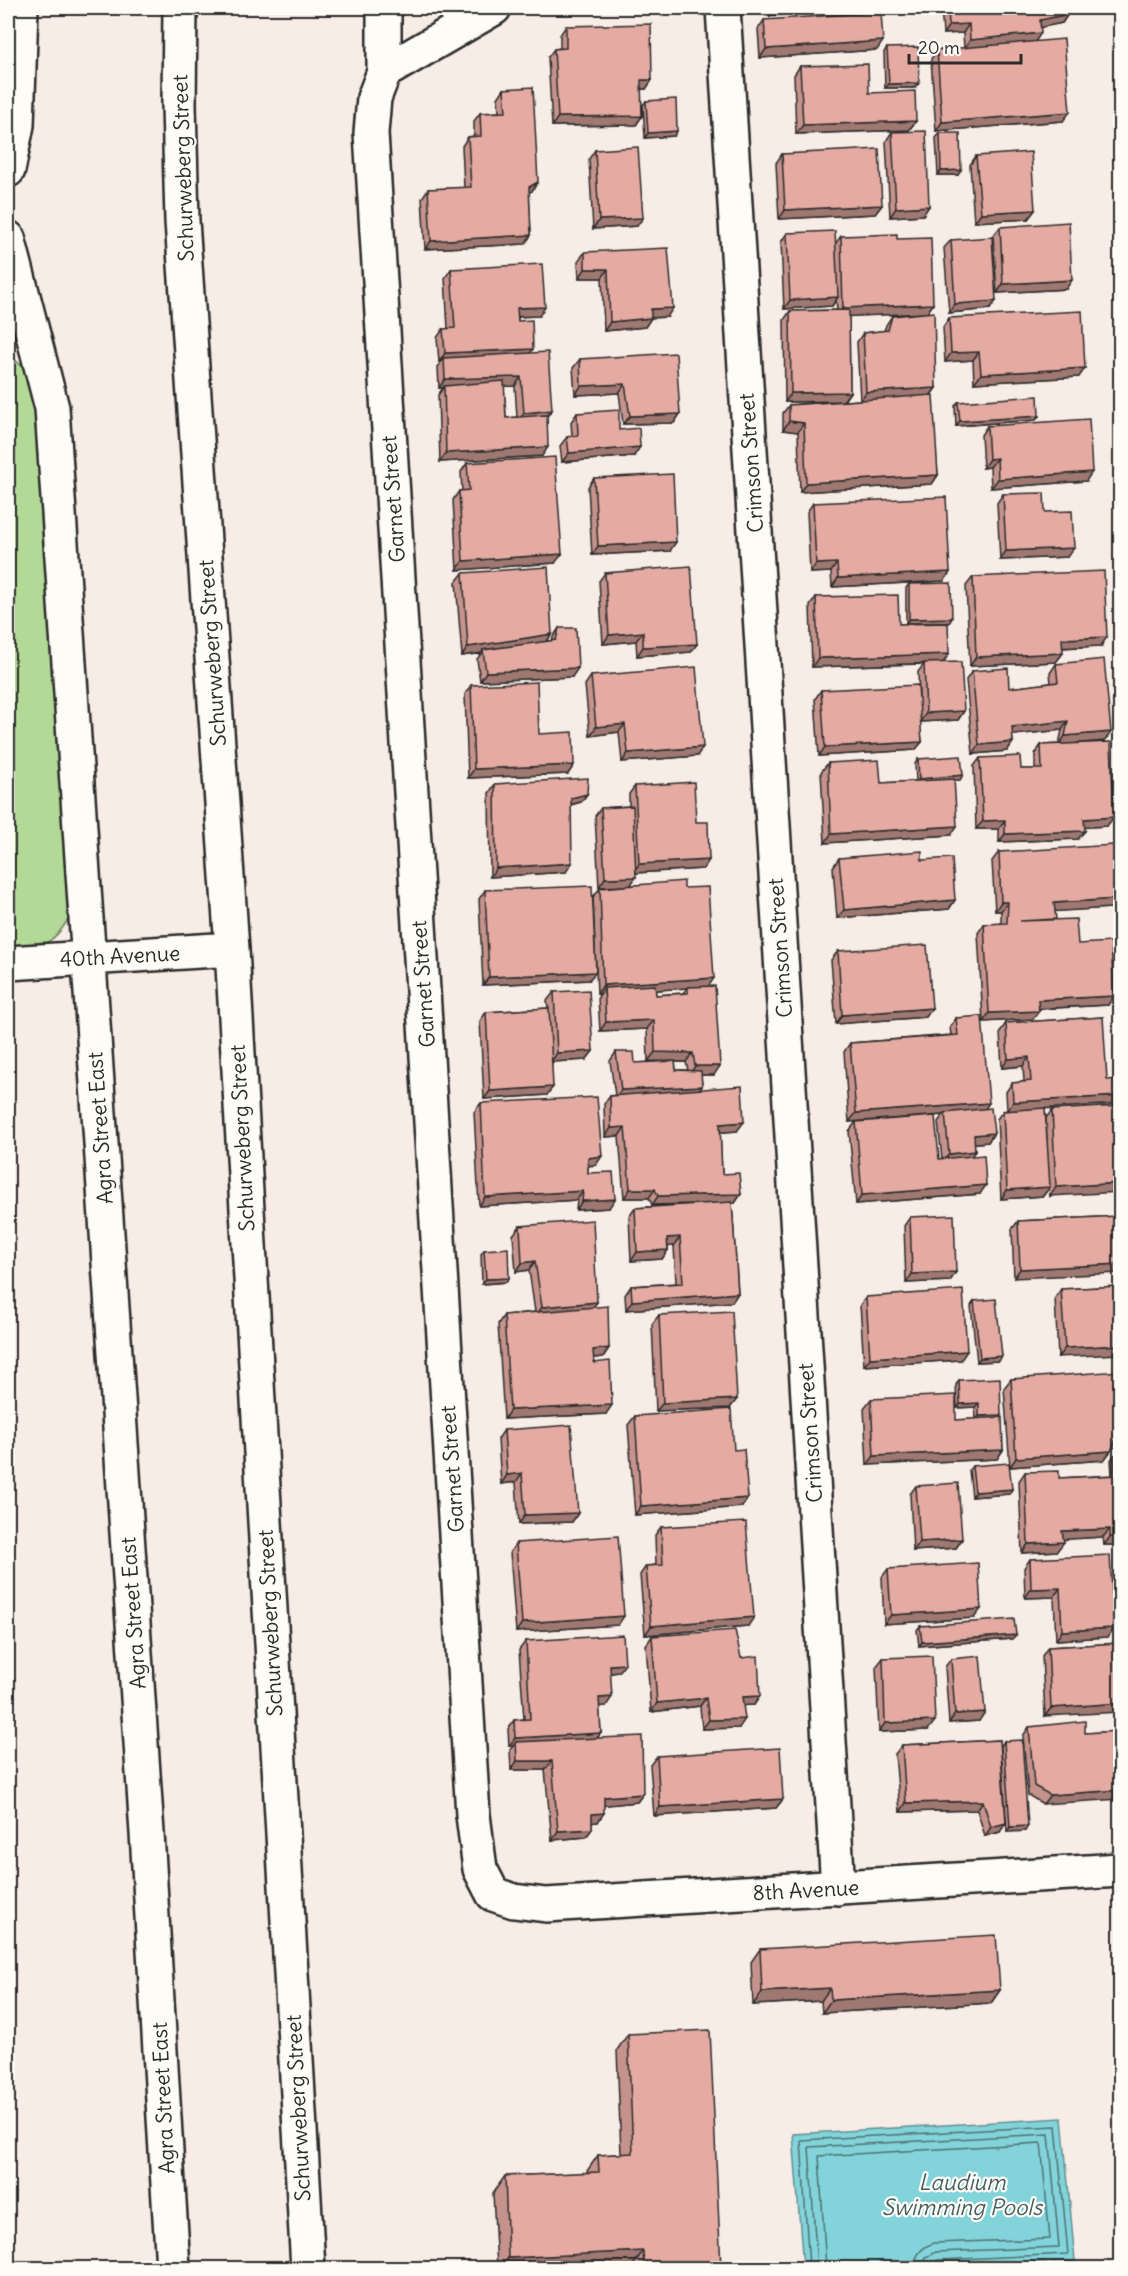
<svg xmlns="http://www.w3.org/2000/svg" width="1128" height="2276" font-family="Delius,sans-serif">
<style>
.green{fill:#b2da96;stroke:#6e8260;stroke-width:1.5}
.water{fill:#83d4da;stroke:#609094;stroke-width:1.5}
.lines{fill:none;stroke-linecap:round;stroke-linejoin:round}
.shore{stroke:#4e6f71;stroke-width:1.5}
.minor-casing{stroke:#2b2b2b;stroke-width:38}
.minor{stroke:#fdfcf7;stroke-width:33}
.wall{fill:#c5938c;stroke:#2b2b2b;stroke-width:1.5;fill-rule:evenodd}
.shaded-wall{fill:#a07872;stroke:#2b2b2b;stroke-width:1.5}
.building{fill:#e5aba3;stroke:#2b2b2b;stroke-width:1.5}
.labels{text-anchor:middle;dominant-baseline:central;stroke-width:4.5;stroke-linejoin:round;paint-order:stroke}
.street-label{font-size:21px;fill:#2b2b2b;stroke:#fdfcf7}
.water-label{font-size:22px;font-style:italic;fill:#455e60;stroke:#fdfcf7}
</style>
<rect width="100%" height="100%" fill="#f8ece6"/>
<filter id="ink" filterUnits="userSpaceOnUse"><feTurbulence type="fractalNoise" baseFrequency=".0167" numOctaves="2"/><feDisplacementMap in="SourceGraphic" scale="12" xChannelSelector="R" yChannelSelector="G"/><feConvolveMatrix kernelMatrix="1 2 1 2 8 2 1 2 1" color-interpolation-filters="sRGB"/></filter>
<g filter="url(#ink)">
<!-- green -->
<path class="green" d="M 8,353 L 29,373 L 41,414 L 74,910 C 53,945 48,946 8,948 Z"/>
<!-- water -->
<path class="water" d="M 1062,2118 L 1075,2261 L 803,2268 L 793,2134 Z"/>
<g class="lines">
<!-- shore -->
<path class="shore" d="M 809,2268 L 801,2140 L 1056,2126 L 1068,2254 L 938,2260 L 932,2263 L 931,2268
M 817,2268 L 809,2147 L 1049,2134 L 1059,2247 L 936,2252 L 926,2258 L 923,2268
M 826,2268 L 819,2156 L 1041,2143 L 1050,2239 L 934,2243 C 921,2247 915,2255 914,2268"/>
<!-- minor casing -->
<g class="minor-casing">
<path id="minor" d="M 180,8 L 179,105 L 182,221 L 232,949 L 308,2268
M 494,8 L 384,72 L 374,98 L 371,133 L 473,1815 L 480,1869 L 493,1894 L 514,1901 L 546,1905 L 1120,1870
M 723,8 L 838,1888
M 384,72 L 384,8
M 8,170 L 17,125 L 21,8
M 8,238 L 52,408 L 147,1833 L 173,2268
M 8,963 L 232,949"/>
</g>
<!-- minor -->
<use href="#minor" class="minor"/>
</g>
<!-- wall -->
<path class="wall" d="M 769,8 L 846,8 L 770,16 Z
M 941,8 L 1067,8 L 1068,14 L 1062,23 L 1041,27 L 1035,42 L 1063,121 L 936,131 L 931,59 L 937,50 L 964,48 L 963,33 L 943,34 Z
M 764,20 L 877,50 L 760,58 L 758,29 Z
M 566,26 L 652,80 L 646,89 L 641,89 L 642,116 L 636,125 L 552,126 L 548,57 L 554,49 L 560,48 L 560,35 Z
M 887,48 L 919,83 L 915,88 L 885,88 L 884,52 Z
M 800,66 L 916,121 L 909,130 L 796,134 L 794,75 Z
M 504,89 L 532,191 L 529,192 L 531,235 L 525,244 L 425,249 L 422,198 L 428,189 L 464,188 L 462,146 L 468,137 L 474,136 L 474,121 L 480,113 L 499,112 L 498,98 Z
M 646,101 L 674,136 L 645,138 L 643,105 Z
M 892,132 L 929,206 L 923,215 L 890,217 L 886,141 Z
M 940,133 L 958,175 L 938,175 L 936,138 Z
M 595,150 L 637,226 L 593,229 L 589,159 Z
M 782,154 L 882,205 L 875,214 L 779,219 L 776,163 Z
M 976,156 L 1035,210 L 1028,219 L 974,222 L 970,165 Z
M 1000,227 L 1066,289 L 997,293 L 993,236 Z
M 787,233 L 836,243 L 841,236 L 897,239 L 933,304 L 927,313 L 936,388 L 931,395 L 938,475 L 932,484 L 800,492 L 798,432 L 783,430 L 783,413 L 789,405 L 836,401 L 785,402 L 784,320 L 790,311 L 837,310 L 836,300 L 832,306 L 784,309 L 781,242 ZM 922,313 L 892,316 L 886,325 L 884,331 L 863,333 L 857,342 L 860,400 L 844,401 L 850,392 L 849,316 Z
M 951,240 L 990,309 L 949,313 L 944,248 Z
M 585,252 L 667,317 L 651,318 L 645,327 L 604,331 L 602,278 L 579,278 L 578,261 Z
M 451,269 L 539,316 L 518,317 L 518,321 L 530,353 L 547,417 L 542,456 L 440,462 L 438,395 L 443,388 L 439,388 L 438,367 L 441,362 L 439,362 L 437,338 L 443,329 L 448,329 L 445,278 ZM 504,386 L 515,386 L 517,417 L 506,418 Z
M 949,318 L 1079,377 L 974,383 L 973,360 L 945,362 L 943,327 Z
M 580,359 L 680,414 L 674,423 L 623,424 L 619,393 L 575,395 L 573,368 Z
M 958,402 L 1036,420 L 956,426 L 955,406 Z
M 577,413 L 619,430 L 634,456 L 562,462 L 560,446 L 567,437 L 572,436 L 571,422 Z
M 987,426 L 1086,481 L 991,488 L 990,467 L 983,468 L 981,435 Z
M 467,463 L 555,563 L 457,570 L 453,500 L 459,491 L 462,491 L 461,472 Z
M 594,478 L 670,551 L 592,555 L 588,487 Z
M 1003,494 L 1045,512 L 1067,557 L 1000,560 L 997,503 Z
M 813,503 L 950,572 L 944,581 L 832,587 L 831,572 L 810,573 L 807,512 Z
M 463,573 L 552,634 L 547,641 L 552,641 L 553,637 L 559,628 L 572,677 L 480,681 L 477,659 L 482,653 L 462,656 L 456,582 Z
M 605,573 L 697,644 L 691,652 L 637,656 L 636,641 L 603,644 L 599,581 Z
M 973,577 L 1101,646 L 1062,648 L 1063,653 L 1056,662 L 970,666 L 966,586 Z
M 909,584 L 952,618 L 948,623 L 943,662 L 964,711 L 958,720 L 920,722 L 922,742 L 915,750 L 819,756 L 815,699 L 821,690 L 919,696 L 918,672 L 924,664 L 812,667 L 810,606 L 816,597 L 899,624 L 938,623 L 906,623 L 906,588 Z
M 1056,664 L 1105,741 L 1083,743 L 1107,826 L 1084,827 L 1078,839 L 999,842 L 999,829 L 976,829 L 974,766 L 980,758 L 1021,769 L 1035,769 L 1035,754 L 1041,745 L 1059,744 L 1062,730 L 1012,735 L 1013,742 L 1007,751 L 973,754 L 966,680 L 972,671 L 1009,688 L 1051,683 L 1050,673 Z
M 591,676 L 697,756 L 622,762 L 619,732 L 590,736 L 585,685 Z
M 471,685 L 539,734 L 574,765 L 568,774 L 468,778 L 465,694 Z
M 918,759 L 960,780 L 954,780 L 951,835 L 825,843 L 821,772 L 828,763 L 881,783 L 916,781 L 915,764 Z
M 495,784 L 587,794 L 581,802 L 571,805 L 566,872 L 490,877 L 489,793 Z
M 635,786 L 696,822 L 709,860 L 703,869 L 636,873 L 630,885 L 684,888 L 709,986 L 714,1075 L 701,1075 L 702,1086 L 700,1089 L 737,1131 L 720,1132 L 722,1174 L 741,1194 L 735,1203 L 732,1203 L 738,1293 L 732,1302 L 626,1310 L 625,1295 L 631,1286 L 676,1283 L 674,1246 L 668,1246 L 668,1250 L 662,1259 L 631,1261 L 629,1217 L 635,1208 L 690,1204 L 652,1205 L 649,1198 L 624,1198 L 619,1136 L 605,1137 L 604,1104 L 610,1096 L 615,1095 L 610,1061 L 616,1052 L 635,1063 L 670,1061 L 648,1061 L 647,1029 L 600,1031 L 598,997 L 600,994 L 597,994 L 593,897 L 600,888 L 622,886 L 599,887 L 595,816 L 601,808 L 629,806 L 629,794 ZM 687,988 L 683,993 L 656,995 L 655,990 ZM 675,1062 L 686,1062 L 688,1070 L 676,1070 Z
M 999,852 L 1117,899 L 1111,908 L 1055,911 L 1055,920 L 1078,944 L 1108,1005 L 1039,1009 L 1033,1019 L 983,1022 L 978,933 L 984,924 L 1001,924 L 1001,911 L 995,911 L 992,861 Z
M 839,858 L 922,860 L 955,900 L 949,909 L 837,918 L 833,867 Z
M 485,890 L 589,980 L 483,985 L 479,899 Z
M 838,951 L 932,1008 L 926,1017 L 836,1024 L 831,960 Z
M 554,992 L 593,1051 L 586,1060 L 552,1062 L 547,1095 L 484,1099 L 480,1021 L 486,1012 L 548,1008 L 547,1001 Z
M 1103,1017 L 1045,1108 L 1048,1165 L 1046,1118 L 1052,1110 L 1120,1106 L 1050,1196 L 1049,1187 L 1043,1196 L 1001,1199 L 997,1119 L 1003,1111 L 1007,1110 L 1006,1092 L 1012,1083 L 1024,1082 L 1023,1066 L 1002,1068 L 1000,1032 L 1006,1023 Z
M 956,1018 L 994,1133 L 988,1142 L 974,1143 L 975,1151 L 971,1156 L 980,1194 L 856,1204 L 849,1131 L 856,1122 L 939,1159 L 942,1159 L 938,1122 L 943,1115 L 849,1122 L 844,1052 L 850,1043 L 951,1035 L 950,1027 Z
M 481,1103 L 596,1165 L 588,1166 L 588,1173 L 609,1208 L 576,1210 L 577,1200 L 479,1206 L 474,1112 Z
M 1120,1216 L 1014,1278 L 1012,1229 L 1018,1221 Z
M 910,1217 L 956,1272 L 950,1281 L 906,1283 L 904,1226 Z
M 520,1226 L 593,1308 L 609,1348 L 603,1357 L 594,1358 L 606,1414 L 504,1419 L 498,1324 L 504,1315 L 535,1312 L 529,1270 L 516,1272 L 513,1235 Z
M 484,1250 L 506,1282 L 482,1284 L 481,1254 Z
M 1120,1286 L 1058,1357 L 1055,1298 L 1061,1289 Z
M 866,1297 L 961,1360 L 864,1366 L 860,1305 Z
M 974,1301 L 999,1361 L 977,1362 L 971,1306 Z
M 659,1315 L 737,1399 L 730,1408 L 656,1411 L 652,1324 Z
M 1011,1379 L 1112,1448 L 1104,1460 L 1010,1467 L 1004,1388 Z
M 959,1380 L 1000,1417 L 1003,1450 L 997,1459 L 867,1465 L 864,1408 L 871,1399 L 956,1420 L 976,1419 L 975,1407 L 957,1408 L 956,1385 Z
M 635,1416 L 734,1450 L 742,1507 L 635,1515 L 628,1425 Z
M 504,1430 L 578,1513 L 572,1522 L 519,1524 L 516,1482 L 501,1484 L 498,1439 Z
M 1114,1455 L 1120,1455 L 1120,1545 L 1104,1545 L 1103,1537 L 1063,1539 L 1057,1551 L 1022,1553 L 1019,1481 L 1025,1472 L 1059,1478 L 1112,1475 L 1111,1460 Z
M 972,1466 L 1012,1489 L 1009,1494 L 972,1497 L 969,1470 Z
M 916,1486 L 962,1539 L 956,1548 L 913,1551 L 910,1494 Z
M 661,1527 L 748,1626 L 645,1635 L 640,1575 L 646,1566 L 656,1565 L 655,1535 Z
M 516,1543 L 618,1625 L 516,1632 L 510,1552 Z
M 1030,1559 L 1114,1628 L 1108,1637 L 1056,1640 L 1054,1597 L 1025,1598 L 1024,1568 Z
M 888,1569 L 974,1618 L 884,1624 L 882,1577 Z
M 920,1626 L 1012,1639 L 919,1646 L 917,1630 Z
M 652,1636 L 741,1658 L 760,1696 L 754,1705 L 743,1705 L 739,1728 L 702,1729 L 700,1706 L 651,1712 L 646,1645 Z
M 526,1641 L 619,1672 L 610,1673 L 606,1706 L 599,1706 L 601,1733 L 597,1738 L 643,1794 L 637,1802 L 604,1805 L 598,1822 L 592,1822 L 592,1829 L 586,1837 L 552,1840 L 545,1770 L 511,1770 L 510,1750 L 513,1746 L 509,1746 L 508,1729 L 514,1720 L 524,1719 L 519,1650 Z
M 1120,1643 L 1045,1716 L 1042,1656 L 1048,1647 Z
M 883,1658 L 928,1730 L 879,1732 L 876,1667 Z
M 951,1659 L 979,1721 L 949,1723 L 945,1667 Z
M 1029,1727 L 1085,1733 L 1120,1731 L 1043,1804 L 1028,1795 L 1023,1736 Z
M 1000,1740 L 1000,1832 L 985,1836 L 977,1810 L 900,1812 L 895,1754 L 902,1745 Z
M 1004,1741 L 1025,1831 L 1007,1832 L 1001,1746 Z
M 657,1756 L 783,1799 L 776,1808 L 654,1816 L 650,1765 Z
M 760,1949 L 1000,1990 L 991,2003 L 822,2013 L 821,2001 L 753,2005 L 751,1962 Z
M 628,2034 L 721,2268 L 632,2268 L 632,2267 L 610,2268 L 497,2268 L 493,2193 L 505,2176 L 587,2173 L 587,2171 L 598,2155 L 621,2154 L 617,2050 Z"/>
<!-- shaded-wall -->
<path class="shaded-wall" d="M 776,8 L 846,8 L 770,16 Z
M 1068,14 L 1062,23 L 1034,29 L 1040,20 Z
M 969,24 L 963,33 L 943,34 L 949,25 Z
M 1041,33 L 1035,42 L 964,49 L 970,40 Z
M 883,41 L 877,50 L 760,58 L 766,49 Z
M 641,80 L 652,80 L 646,89 L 635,89 Z
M 919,83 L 915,88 L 885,88 L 889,84 Z
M 1070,112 L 1063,121 L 936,131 L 942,122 Z
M 642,116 L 636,125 L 552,126 L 558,117 Z
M 916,121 L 909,130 L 796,134 L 803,125 Z
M 677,131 L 674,136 L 645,138 L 648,133 Z
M 961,170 L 958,175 L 938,175 L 941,171 Z
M 538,182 L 532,191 L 523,196 L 529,187 Z
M 882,205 L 875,214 L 779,219 L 785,210 Z
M 929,206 L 923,215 L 890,217 L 896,208 Z
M 1035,210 L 1028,219 L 974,222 L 981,213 Z
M 643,218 L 637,226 L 593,229 L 599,220 Z
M 531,235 L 525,244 L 425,249 L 431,241 Z
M 585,269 L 608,269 L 602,278 L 579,278 Z
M 1072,280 L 1066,289 L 997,293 L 1003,284 Z
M 838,297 L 832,306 L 784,309 L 790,300 Z
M 996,301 L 990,309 L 949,313 L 955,304 Z
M 933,304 L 927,313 L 837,317 L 843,308 Z
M 545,307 L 539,316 L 511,317 L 517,308 Z
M 673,308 L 667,317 L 645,318 L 651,309 Z
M 651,318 L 645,327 L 604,331 L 610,322 Z
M 533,349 L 527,358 L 444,358 L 441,362 L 439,362 L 445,353 Z
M 979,352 L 973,360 L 945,362 L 951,353 Z
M 1085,368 L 1079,377 L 974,383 L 981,374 Z
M 521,377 L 515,386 L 444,388 L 444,386 L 443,388 L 439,388 L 445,379 Z
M 625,384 L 619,393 L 575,395 L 581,386 Z
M 936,388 L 930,396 L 860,401 L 866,392 Z
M 850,392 L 843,401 L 785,402 L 791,393 Z
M 552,410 L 545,419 L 518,422 L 524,413 Z
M 680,414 L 674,423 L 623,424 L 630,416 Z
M 1039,416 L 1036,420 L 956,426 L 960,421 Z
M 789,421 L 804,423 L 798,432 L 783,430 Z
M 548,447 L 542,456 L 440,462 L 446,453 Z
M 640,447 L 634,456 L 562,462 L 569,453 Z
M 997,458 L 990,467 L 983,468 L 989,459 Z
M 1092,472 L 1086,481 L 991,488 L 998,479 Z
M 938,475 L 932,484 L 800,492 L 806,483 Z
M 676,542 L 670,551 L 592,555 L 598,546 Z
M 1074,548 L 1067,557 L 1000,560 L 1006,551 Z
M 562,554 L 555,563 L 457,570 L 463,561 Z
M 837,563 L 831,572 L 810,573 L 816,564 Z
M 950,572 L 944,581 L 832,587 L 838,578 Z
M 952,618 L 949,623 L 906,623 L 909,619 Z
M 643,632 L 636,641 L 603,644 L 609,635 Z
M 552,634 L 546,642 L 483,650 L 482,653 L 462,656 L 468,647 Z
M 1107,637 L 1101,646 L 1056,648 L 1062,639 Z
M 697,644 L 691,652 L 637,656 L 643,647 Z
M 1063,653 L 1056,662 L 970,666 L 976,657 Z
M 949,654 L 943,663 L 812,667 L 818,658 Z
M 578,668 L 572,677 L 480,681 L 486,672 Z
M 964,711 L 958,720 L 920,722 L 926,713 Z
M 1068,721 L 1062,730 L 1005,736 L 1012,727 Z
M 625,724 L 619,732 L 590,736 L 596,727 Z
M 1111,732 L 1105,741 L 1059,745 L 1065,736 Z
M 922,742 L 915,750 L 819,756 L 825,747 Z
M 1013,742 L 1007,751 L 973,754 L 979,745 Z
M 703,747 L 697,756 L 622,762 L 628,753 Z
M 574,765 L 568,774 L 468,778 L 474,769 Z
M 963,775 L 960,780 L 916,783 L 919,779 Z
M 587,794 L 581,802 L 565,806 L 571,798 Z
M 1114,817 L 1107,826 L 1078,828 L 1084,819 Z
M 1005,820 L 999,829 L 976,829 L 983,821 Z
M 957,826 L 951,835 L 825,843 L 831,834 Z
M 1085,831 L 1078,839 L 999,842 L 1005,834 Z
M 709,860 L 703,869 L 633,873 L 639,864 Z
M 572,863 L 566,872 L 490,877 L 496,868 Z
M 636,877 L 630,886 L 599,887 L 605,878 Z
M 1117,899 L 1111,908 L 1048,912 L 1054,903 Z
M 955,900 L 949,909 L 837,918 L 844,910 Z
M 1001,902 L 1008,902 L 1001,911 L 995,911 Z
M 596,972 L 589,980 L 483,985 L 489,977 Z
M 714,978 L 708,987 L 688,987 L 687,988 L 604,994 L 604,988 L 600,994 L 597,994 L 603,985 Z
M 1114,996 L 1108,1005 L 1032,1009 L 1038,1000 Z
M 932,1008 L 926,1017 L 836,1024 L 842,1015 Z
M 1039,1011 L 1033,1019 L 983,1022 L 989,1013 Z
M 654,1020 L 647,1029 L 600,1031 L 606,1022 Z
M 593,1051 L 586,1060 L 551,1062 L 557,1053 Z
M 655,1052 L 693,1053 L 686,1062 L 648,1061 Z
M 1029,1057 L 1023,1066 L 1002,1068 L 1008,1059 Z
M 695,1066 L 720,1066 L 714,1075 L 689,1075 Z
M 702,1086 L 696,1094 L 615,1098 L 621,1090 Z
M 553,1087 L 547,1095 L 484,1099 L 490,1091 Z
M 1120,1096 L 1120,1104 L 1007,1111 L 1013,1102 Z
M 989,1103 L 983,1112 L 945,1113 L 943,1115 L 849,1122 L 856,1113 Z
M 744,1122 L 737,1131 L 713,1133 L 720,1124 Z
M 625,1127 L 619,1136 L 605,1137 L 611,1128 Z
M 994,1133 L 988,1142 L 967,1144 L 974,1135 Z
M 975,1151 L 969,1160 L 942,1163 L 949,1154 Z
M 602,1156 L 596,1165 L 581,1166 L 588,1158 Z
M 1120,1183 L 1120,1192 L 1050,1196 L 1056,1187 Z
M 986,1185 L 980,1194 L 856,1204 L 862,1195 Z
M 1050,1187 L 1043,1196 L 1001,1199 L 1007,1190 Z
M 630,1189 L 655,1189 L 649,1198 L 624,1198 Z
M 583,1191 L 577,1200 L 479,1206 L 485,1197 Z
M 741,1194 L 735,1203 L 652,1205 L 658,1196 Z
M 615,1199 L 609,1208 L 576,1210 L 582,1201 Z
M 680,1237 L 674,1246 L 661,1247 L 667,1238 Z
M 668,1250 L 662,1259 L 631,1261 L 637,1252 Z
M 535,1261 L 529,1270 L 516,1272 L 522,1263 Z
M 1120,1264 L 1120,1273 L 1014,1278 L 1020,1269 Z
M 956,1272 L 950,1281 L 906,1283 L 912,1274 Z
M 509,1278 L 506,1282 L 482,1284 L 486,1279 Z
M 738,1293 L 732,1302 L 626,1310 L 632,1301 Z
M 597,1302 L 591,1311 L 536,1316 L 542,1307 Z
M 1120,1345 L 1120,1354 L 1058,1357 L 1065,1348 Z
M 609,1348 L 603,1357 L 587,1359 L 593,1350 Z
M 967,1351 L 961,1360 L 864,1366 L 870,1358 Z
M 1002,1356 L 999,1361 L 977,1362 L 980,1358 Z
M 737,1399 L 730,1408 L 656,1411 L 663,1403 Z
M 979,1403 L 975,1407 L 957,1408 L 960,1404 Z
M 612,1405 L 606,1414 L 504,1419 L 510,1410 Z
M 1001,1415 L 998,1419 L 976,1420 L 979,1416 Z
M 1116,1439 L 1120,1439 L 1120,1447 L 1110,1448 Z
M 1003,1450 L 997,1459 L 867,1465 L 874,1456 Z
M 1111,1451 L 1104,1460 L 1010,1467 L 1016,1458 Z
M 522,1473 L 516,1482 L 501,1484 L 507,1475 Z
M 1012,1489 L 1009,1494 L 972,1497 L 975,1492 Z
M 748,1498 L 742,1507 L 635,1515 L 641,1506 Z
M 578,1513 L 572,1522 L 519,1524 L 525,1515 Z
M 1110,1529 L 1103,1537 L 1056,1540 L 1062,1531 Z
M 1120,1536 L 1120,1545 L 1104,1545 L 1110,1537 Z
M 962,1539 L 956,1548 L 913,1551 L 920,1542 Z
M 1064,1542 L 1057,1551 L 1022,1553 L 1028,1544 Z
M 1060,1588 L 1054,1597 L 1025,1598 L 1031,1589 Z
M 981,1609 L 974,1618 L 884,1624 L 891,1615 Z
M 624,1616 L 618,1625 L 516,1632 L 522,1623 Z
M 754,1617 L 748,1626 L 645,1635 L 651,1626 Z
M 1114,1628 L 1108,1637 L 1056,1640 L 1062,1631 Z
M 1016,1635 L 1012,1639 L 919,1646 L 922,1642 Z
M 625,1664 L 619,1672 L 604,1674 L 610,1665 Z
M 760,1696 L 754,1705 L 736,1706 L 742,1697 Z
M 612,1697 L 606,1706 L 592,1707 L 599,1698 Z
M 706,1698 L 700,1706 L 651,1712 L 657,1703 Z
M 1120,1703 L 1120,1712 L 1045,1716 L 1051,1708 Z
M 985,1712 L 979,1721 L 949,1723 L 955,1714 Z
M 745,1719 L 739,1728 L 702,1729 L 709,1720 Z
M 935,1721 L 928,1730 L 879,1732 L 885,1723 Z
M 601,1733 L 594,1742 L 516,1742 L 513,1746 L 509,1746 L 515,1738 Z
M 517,1761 L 552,1761 L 545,1770 L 511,1770 Z
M 1120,1790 L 1120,1799 L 1043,1804 L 1050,1795 Z
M 643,1794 L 637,1802 L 598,1806 L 604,1797 Z
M 783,1799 L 776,1808 L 654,1816 L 660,1807 Z
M 983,1801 L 977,1810 L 900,1812 L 906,1803 Z
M 604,1813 L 598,1822 L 586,1823 L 592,1814 Z
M 1006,1823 L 1000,1832 L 985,1836 L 991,1827 Z
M 1028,1826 L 1025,1831 L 1007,1832 L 1010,1827 Z
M 592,1829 L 586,1837 L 552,1840 L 558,1831 Z
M 830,1988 L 821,2001 L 753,2005 L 762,1992 Z
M 1000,1990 L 991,2003 L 822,2013 L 831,2000 Z
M 643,2251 L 632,2267 L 610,2268 L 501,2268 L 508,2258 Z"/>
<!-- building -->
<path class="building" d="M 948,8 L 1067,8 L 1068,14 L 1040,20 L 1041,33 L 970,40 L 969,24 L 949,25 Z
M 881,12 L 883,41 L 766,49 L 764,20 Z
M 651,24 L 652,80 L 641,80 L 642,116 L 558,117 L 554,49 L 566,48 L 566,26 Z
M 1064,39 L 1070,112 L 942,122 L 937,50 Z
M 918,47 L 919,83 L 889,84 L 887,48 Z
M 868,64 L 869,93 L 915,91 L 916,121 L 803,125 L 800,66 Z
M 533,87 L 538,182 L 529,187 L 531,235 L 431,241 L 428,189 L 471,187 L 468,137 L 481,136 L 480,113 L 506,112 L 504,89 Z
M 676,99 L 677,131 L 648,133 L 646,101 Z
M 926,131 L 929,206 L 896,208 L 892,132 Z
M 940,133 L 960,133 L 961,170 L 941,171 Z
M 638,147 L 643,218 L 599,220 L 595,150 Z
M 879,149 L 882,205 L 785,210 L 782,154 Z
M 1031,152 L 1035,210 L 981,213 L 976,156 Z
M 1069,222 L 1072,280 L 1003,284 L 1000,227 Z
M 835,231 L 838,297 L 790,300 L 787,233 Z
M 897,234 L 897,239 L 931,238 L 933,304 L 843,308 L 841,236 Z
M 992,237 L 996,301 L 955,304 L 951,240 Z
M 668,248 L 673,308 L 651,309 L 651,318 L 610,322 L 608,269 L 585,269 L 585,252 Z
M 542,264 L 545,307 L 517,308 L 518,321 L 532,320 L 533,349 L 445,353 L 443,329 L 455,328 L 451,269 Z
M 849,310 L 850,392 L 791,393 L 790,311 Z
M 1082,311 L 1085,368 L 981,374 L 979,352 L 951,353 L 949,318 Z
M 934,312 L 936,388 L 866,392 L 863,333 L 888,330 L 892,316 Z
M 548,352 L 552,410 L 524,413 L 521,377 L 445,379 L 444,358 Z
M 676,353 L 680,414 L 630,416 L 625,384 L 581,386 L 580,359 Z
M 504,381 L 506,418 L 547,415 L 548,447 L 446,453 L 444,386 Z
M 933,395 L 938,475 L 806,483 L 804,423 L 789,421 L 789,405 Z
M 1038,396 L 1039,416 L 960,421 L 958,402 Z
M 619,410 L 619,430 L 639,428 L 640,447 L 569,453 L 567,437 L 578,435 L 577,413 Z
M 1089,419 L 1092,472 L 998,479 L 997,458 L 989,459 L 987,426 Z
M 555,457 L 562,554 L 463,561 L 459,491 L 469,490 L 467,463 Z
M 673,474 L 676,542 L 598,546 L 594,478 Z
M 1044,493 L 1045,512 L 1072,511 L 1074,548 L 1006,551 L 1003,494 Z
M 946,497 L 950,572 L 838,578 L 837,563 L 816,564 L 813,503 Z
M 691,566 L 697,644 L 643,647 L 643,632 L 609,635 L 605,573 Z
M 548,567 L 552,634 L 468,647 L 463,573 Z
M 1104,571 L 1107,637 L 1062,639 L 1063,653 L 976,657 L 973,577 Z
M 951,583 L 952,618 L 909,619 L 909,584 Z
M 898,595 L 899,624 L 948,623 L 949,654 L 818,658 L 816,597 Z
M 559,628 L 576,628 L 578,668 L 486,672 L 483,650 L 556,640 Z
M 1104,659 L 1111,732 L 1065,736 L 1068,721 L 1012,727 L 1013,742 L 979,745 L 972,671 L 1008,668 L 1009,688 L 1058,682 L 1056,664 Z
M 961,662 L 964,711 L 926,713 L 924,663 Z
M 696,667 L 703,747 L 628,753 L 625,724 L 596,727 L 591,676 Z
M 537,682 L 539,734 L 573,732 L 574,765 L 474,769 L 471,685 Z
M 918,685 L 922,742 L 825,747 L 821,690 Z
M 1111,742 L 1114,817 L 1084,819 L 1085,831 L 1005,834 L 1005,820 L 983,821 L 980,758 L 1020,756 L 1021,769 L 1042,769 L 1041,745 Z
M 961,756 L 963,775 L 919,779 L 918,759 Z
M 879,760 L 881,783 L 954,779 L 957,826 L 831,834 L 828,763 Z
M 588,778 L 587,794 L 571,798 L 572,863 L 496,868 L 495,784 Z
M 694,782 L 696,822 L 708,822 L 709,860 L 639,864 L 635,786 Z
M 633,806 L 636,877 L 605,878 L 601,808 Z
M 1114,845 L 1117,899 L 1054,903 L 1056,919 L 1020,921 L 1076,919 L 1078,944 L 1111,942 L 1114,996 L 1038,1000 L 1039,1011 L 989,1013 L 984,924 L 1007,923 L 1008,902 L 1001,902 L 999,852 Z
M 922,851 L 922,860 L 952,858 L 955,900 L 844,910 L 839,858 Z
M 684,881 L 684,888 L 708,887 L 714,978 L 603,985 L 600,888 Z
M 592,886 L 596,972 L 489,977 L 485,890 Z
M 927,945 L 932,1008 L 842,1015 L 838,951 Z
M 655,985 L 656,995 L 688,993 L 688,987 L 715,986 L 720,1066 L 695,1066 L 693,1053 L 655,1052 L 654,1020 L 606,1022 L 604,988 Z
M 589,990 L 593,1051 L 557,1053 L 554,992 Z
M 549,1008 L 553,1087 L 490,1091 L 486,1012 Z
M 982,1016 L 989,1103 L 856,1113 L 850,1043 L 958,1035 L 956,1018 Z
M 1103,1017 L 1107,1080 L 1120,1079 L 1120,1096 L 1013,1102 L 1012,1083 L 1031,1081 L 1029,1057 L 1008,1059 L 1006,1023 Z
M 616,1052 L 634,1052 L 635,1063 L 675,1061 L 676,1070 L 701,1071 L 702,1086 L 621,1090 Z
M 742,1086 L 744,1122 L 720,1124 L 722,1174 L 739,1173 L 741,1194 L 658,1196 L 655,1189 L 630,1189 L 625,1127 L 611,1128 L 610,1096 Z
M 597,1097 L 602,1156 L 588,1158 L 588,1173 L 613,1172 L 615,1199 L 582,1201 L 583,1191 L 485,1197 L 481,1103 Z
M 1120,1106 L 1120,1183 L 1056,1187 L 1052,1110 Z
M 991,1108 L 994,1133 L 974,1135 L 975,1151 L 949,1154 L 945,1113 Z
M 1045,1108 L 1050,1187 L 1007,1190 L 1003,1111 Z
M 935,1116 L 939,1159 L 984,1155 L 986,1185 L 862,1195 L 856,1122 Z
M 732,1202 L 738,1293 L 632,1301 L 631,1286 L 683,1283 L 680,1237 L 667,1238 L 668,1250 L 637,1252 L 635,1208 Z
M 954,1215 L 956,1272 L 912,1274 L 910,1217 Z
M 1120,1216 L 1120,1264 L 1020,1269 L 1018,1221 Z
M 593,1220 L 597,1302 L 542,1307 L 535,1261 L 522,1263 L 520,1226 Z
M 508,1248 L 509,1278 L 486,1279 L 484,1250 Z
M 1120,1286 L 1120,1345 L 1065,1348 L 1061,1289 Z
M 963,1290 L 967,1351 L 870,1358 L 866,1297 Z
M 996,1299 L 1002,1356 L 980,1358 L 974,1301 Z
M 608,1306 L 609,1348 L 593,1350 L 594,1363 L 610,1361 L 612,1405 L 510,1410 L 504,1315 Z
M 732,1311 L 737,1399 L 663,1403 L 659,1315 Z
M 1120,1371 L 1120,1439 L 1116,1439 L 1111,1451 L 1016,1458 L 1011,1379 Z
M 1000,1378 L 1001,1415 L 979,1416 L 979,1403 L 960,1404 L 959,1380 Z
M 956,1395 L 956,1420 L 1002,1417 L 1003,1450 L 874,1456 L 871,1399 Z
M 731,1409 L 734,1450 L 744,1449 L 748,1498 L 641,1506 L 635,1416 Z
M 571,1425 L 578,1513 L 525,1515 L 522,1473 L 507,1475 L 504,1430 Z
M 1114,1455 L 1120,1455 L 1120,1475 L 1115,1475 Z
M 1009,1463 L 1012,1489 L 975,1492 L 972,1466 Z
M 1059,1471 L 1059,1478 L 1120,1475 L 1120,1536 L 1110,1537 L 1110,1529 L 1062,1531 L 1064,1542 L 1028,1544 L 1025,1472 Z
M 958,1483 L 962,1539 L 920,1542 L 916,1486 Z
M 746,1522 L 754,1617 L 651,1626 L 646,1566 L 663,1565 L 661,1527 Z
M 618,1536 L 624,1616 L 522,1623 L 516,1543 Z
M 1110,1555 L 1114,1628 L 1062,1631 L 1060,1588 L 1031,1589 L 1030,1559 Z
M 978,1563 L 981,1609 L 891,1615 L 888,1569 Z
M 1014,1619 L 1016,1635 L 922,1642 L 920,1626 Z
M 735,1630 L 741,1658 L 758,1656 L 760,1696 L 742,1697 L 745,1719 L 709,1720 L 706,1698 L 657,1703 L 652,1636 Z
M 623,1635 L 625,1664 L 610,1665 L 612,1697 L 599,1698 L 601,1733 L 515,1738 L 514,1720 L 530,1719 L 526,1641 Z
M 1120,1643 L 1120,1703 L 1051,1708 L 1048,1647 Z
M 932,1656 L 935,1721 L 885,1723 L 883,1658 Z
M 980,1656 L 985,1712 L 955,1714 L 951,1659 Z
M 1085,1721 L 1085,1733 L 1120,1731 L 1120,1790 L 1050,1795 L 1034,1786 L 1029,1727 Z
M 642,1736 L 643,1794 L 604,1797 L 604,1813 L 592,1814 L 592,1829 L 558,1831 L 552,1761 L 517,1761 L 516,1742 Z
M 1000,1740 L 1006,1823 L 991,1827 L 983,1801 L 906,1803 L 902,1745 Z
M 1022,1740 L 1028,1826 L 1010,1827 L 1004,1741 Z
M 780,1748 L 783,1799 L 660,1807 L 657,1756 Z
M 996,1935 L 1000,1990 L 831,2000 L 830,1988 L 762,1992 L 760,1949 Z
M 710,2030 L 721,2268 L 644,2268 L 643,2251 L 508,2258 L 505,2176 L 599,2172 L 598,2155 L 633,2153 L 628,2034 Z"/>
</g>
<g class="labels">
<!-- street labels -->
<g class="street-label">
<text transform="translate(183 168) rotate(-92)">Schurweberg Street</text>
<text transform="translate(751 463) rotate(-94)">Crimson Street</text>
<text transform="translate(393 499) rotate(-94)">Garnet Street</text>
<text transform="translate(212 653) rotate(-94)">Schurweberg Street</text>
<text transform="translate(780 948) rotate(-94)">Crimson Street</text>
<text transform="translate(120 956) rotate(-3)">40th Avenue</text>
<text transform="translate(423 984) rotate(-94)">Garnet Street</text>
<text transform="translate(100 1128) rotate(-94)">Agra Street East</text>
<text transform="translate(242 1138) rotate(-93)">Schurweberg Street</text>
<text transform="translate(810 1433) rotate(-94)">Crimson Street</text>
<text transform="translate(452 1469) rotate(-94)">Garnet Street</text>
<text transform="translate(133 1613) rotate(-94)">Agra Street East</text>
<text transform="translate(270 1623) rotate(-93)">Schurweberg Street</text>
<text transform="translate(806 1890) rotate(-3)">8th Avenue</text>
<text transform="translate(163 2098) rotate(-93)">Agra Street East</text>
<text transform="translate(298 2108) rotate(-93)">Schurweberg Street</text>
</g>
<!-- water labels -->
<g class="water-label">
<text x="962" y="2182">Laudium<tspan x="962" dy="25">Swimming Pools</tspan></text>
</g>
</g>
<!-- margin -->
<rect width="1128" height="2276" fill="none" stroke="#fdfcf7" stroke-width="30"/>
<rect x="15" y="15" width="1098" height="2246" fill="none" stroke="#2b2b2b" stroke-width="2" filter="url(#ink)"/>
<!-- scale -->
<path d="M909 54v9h112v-9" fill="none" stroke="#2b2b2b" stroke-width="3"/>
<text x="918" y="54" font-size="18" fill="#2b2b2b" stroke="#fdfcf7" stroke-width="4.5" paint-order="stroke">20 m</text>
</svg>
